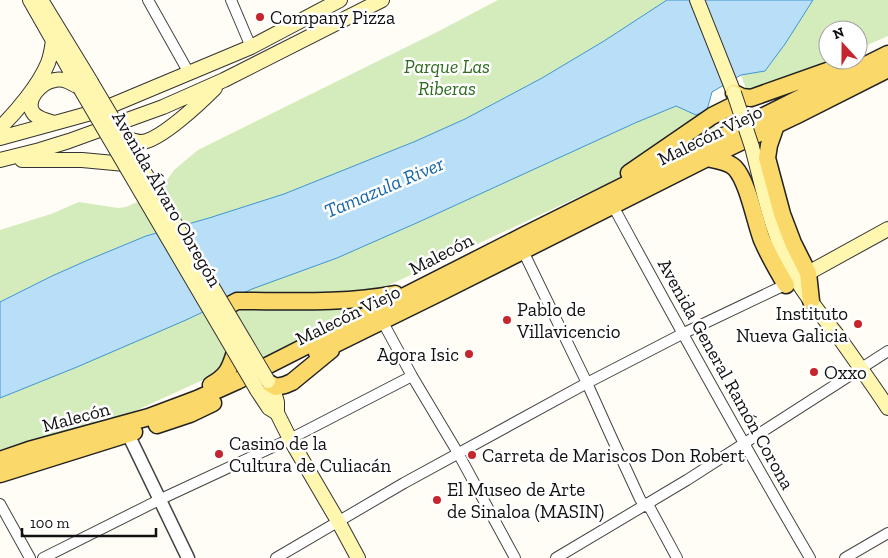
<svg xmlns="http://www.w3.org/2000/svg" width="888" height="558" font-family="'Zilla Slab',serif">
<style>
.green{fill:#d4ebbc}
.water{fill:#b8dff7;stroke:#3e95d0}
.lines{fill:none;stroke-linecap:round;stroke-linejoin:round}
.minor-casing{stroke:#444;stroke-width:12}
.tertiary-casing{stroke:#444;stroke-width:15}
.secondary-casing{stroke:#333;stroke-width:16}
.primary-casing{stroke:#222;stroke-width:19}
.minor{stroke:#fff;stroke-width:10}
.tertiary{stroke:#fff;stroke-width:12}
.secondary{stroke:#fff7b0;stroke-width:14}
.primary{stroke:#fad86a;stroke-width:16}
.secondary-bridge-casing{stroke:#333;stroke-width:16;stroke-linecap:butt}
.secondary-bridge{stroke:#fff7b0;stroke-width:14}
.poi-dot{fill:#c5252c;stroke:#fff;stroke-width:2}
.labels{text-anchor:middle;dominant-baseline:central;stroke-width:5;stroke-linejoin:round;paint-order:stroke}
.poi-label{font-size:19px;fill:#111;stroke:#fff;text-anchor:start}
.park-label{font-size:19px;font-style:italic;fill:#2e6b1e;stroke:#fff}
.street-label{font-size:19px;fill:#111;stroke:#fff}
.water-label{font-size:20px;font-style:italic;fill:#1667a7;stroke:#fff}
</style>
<rect width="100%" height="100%" fill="#fffdf5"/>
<!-- green -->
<path class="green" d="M 498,0 L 667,0 L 604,41 L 542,78 L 465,119 L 416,141 L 284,194 L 209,218 L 146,236 L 88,260 L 52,276 L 0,302 L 0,230 L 51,214 L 79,202 L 118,208 L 126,207 L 151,196 L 160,190 L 174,170 L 198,150 L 441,30 Z
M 813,0 L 888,0 L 888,36 L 858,49 L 858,30 L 828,30 L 828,60 L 830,60 L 802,71 L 749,97 L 741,75 L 765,71 L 785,44 Z
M 676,106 L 696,115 L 707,110 L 718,132 L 385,287 L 372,307 L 228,382 L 216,374 L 113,421 L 109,416 C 102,414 96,417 97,425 L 0,455 L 0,398 L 77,367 L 252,289 L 337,258 L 421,221 L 635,123 Z"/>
<!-- water -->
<path class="water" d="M 667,0 L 813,0 L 785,44 L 765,71 L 741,75 L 712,92 L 707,110 L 696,115 L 676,106 L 635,123 L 421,221 L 337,258 L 252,289 L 186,320 L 77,367 L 0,398 L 0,302 L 52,276 L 88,260 L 146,236 L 209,218 L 284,194 L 416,141 L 465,119 L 542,78 L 604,41 Z"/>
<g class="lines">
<!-- minor casing -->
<g class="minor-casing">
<path id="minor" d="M 148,0 L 189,73
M 231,0 L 251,47
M 613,206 C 677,324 742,442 810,558
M 523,251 L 587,383 L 610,434 L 640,499 L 644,505 L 650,508 L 677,558
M 380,317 L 412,376 L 458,453 L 515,558
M 0,504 L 30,558
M 43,558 L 161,499 L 290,439 L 412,376
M 276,558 L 404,483 L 587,383 L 682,334 L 789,283
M 556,558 L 687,480 L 888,351
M 845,558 L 888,533"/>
</g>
<!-- tertiary casing -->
<g class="tertiary-casing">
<path id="tertiary" d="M 128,434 L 188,558"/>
</g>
<!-- secondary casing -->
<g class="secondary-casing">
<path id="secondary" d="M 30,0 L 80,88
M 41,0 L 91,82
M 697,0 L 734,93
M 55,123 C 48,121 40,120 34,114 C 23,101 41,82 55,80 C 64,78 72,83 80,88
M 0,128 C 17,111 39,85 48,63 C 51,55 52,48 53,40
M 123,137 C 129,139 135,142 142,142 C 161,140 201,102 215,88
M 0,138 L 73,118 L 98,111 L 122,101 L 251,47 L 340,0
M 752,147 C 763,189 772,235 793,274 C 805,296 822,316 838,336 C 855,360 872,384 888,408
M 0,160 L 40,150 L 69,141 L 163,107 L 224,80 L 382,0
M 22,160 L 82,160 L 125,164
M 799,278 L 888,229
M 268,381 L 274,392 L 277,402 L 277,413 L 290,439 L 338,521 L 358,558
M 257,390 L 269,408 L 277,413"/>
</g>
<!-- primary casing -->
<g class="primary-casing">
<path id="primary" d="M 734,93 L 742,97 L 751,98 L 847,64
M 776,125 L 769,145 L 767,158 L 782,214 L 793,243 L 808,273 L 811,301
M 707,158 C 716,160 728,161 735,168 C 748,182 755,222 762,240 C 769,256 777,270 786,285
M 629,173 L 712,116 L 738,103
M 224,308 L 237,301 C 289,301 344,304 395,294
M 317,353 L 441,292 L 707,158 L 795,116 L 888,69
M 269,383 L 276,387 L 285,385 L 292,382 L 331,350
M 211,385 C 227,376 230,369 235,352
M 157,425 L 190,414 L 213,403
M 0,460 L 29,450 L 149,417 L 197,399 L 237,381 L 523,236 L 888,54
M 0,474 L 134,432"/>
</g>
<!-- minor -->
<use href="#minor" class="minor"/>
<!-- tertiary -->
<use href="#tertiary" class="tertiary"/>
<!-- secondary -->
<use href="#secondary" class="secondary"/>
<!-- primary -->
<use href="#primary" class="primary"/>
<!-- secondary-bridge casing -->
<g class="secondary-bridge-casing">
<path id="secondary-bridge" d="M 91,82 L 268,381
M 80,88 L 257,390
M 734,93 L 752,147"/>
</g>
<!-- secondary-bridge -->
<use href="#secondary-bridge" class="secondary-bridge"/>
</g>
<!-- markers -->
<g class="poi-dot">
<circle cx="260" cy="17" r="5"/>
<circle cx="507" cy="320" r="5"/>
<circle cx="858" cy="324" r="5"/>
<circle cx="469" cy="354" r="5"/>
<circle cx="814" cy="372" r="5"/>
<circle cx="219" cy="454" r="5"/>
<circle cx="472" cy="455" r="5"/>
<circle cx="437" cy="500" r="5"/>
</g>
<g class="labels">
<!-- poi labels -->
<g class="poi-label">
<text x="270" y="17">Company Pizza</text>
<text x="517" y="309">Pablo de<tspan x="517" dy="22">Villavicencio</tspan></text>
<text x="848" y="313" text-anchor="end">Instituto<tspan x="848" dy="22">Nueva Galicia</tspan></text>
<text x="459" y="354" text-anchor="end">Agora Isic</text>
<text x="824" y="372">Oxxo</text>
<text x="229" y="443">Casino de la<tspan x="229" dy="22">Cultura de Culiacán</tspan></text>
<text x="482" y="455">Carreta de Mariscos Don Robert</text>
<text x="447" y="489">El Museo de Arte<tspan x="447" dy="22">de Sinaloa (MASIN)</tspan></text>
</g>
<!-- park labels -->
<g class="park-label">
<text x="447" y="66">Parque Las<tspan x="447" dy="22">Riberas</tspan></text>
</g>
<!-- street labels -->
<g class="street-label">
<text transform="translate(710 135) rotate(-26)">Malecón Viejo</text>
<text transform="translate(167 199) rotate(60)">Avenida Álvaro Obregón</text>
<text transform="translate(441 254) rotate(-27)">Malecón</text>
<text transform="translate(348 315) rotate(-26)">Malecón Viejo</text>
<text transform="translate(726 374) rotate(61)">Avenida General Ramón Corona</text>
<text transform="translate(76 417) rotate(-15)">Malecón</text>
</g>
<!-- water labels -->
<g class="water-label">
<text transform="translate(384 187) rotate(-23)">Tamazula River</text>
</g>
</g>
<!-- north arrow -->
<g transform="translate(843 45) rotate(339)"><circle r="24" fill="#ffffff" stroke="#a0a0a0"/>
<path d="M0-4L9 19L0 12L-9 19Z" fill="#c5252c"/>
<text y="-8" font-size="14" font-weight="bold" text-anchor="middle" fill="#111111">N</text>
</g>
<!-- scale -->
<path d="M22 528v8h134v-8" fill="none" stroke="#111111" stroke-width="2.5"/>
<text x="30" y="528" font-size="15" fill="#111111" stroke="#ffffff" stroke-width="4" paint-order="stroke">100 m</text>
</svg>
